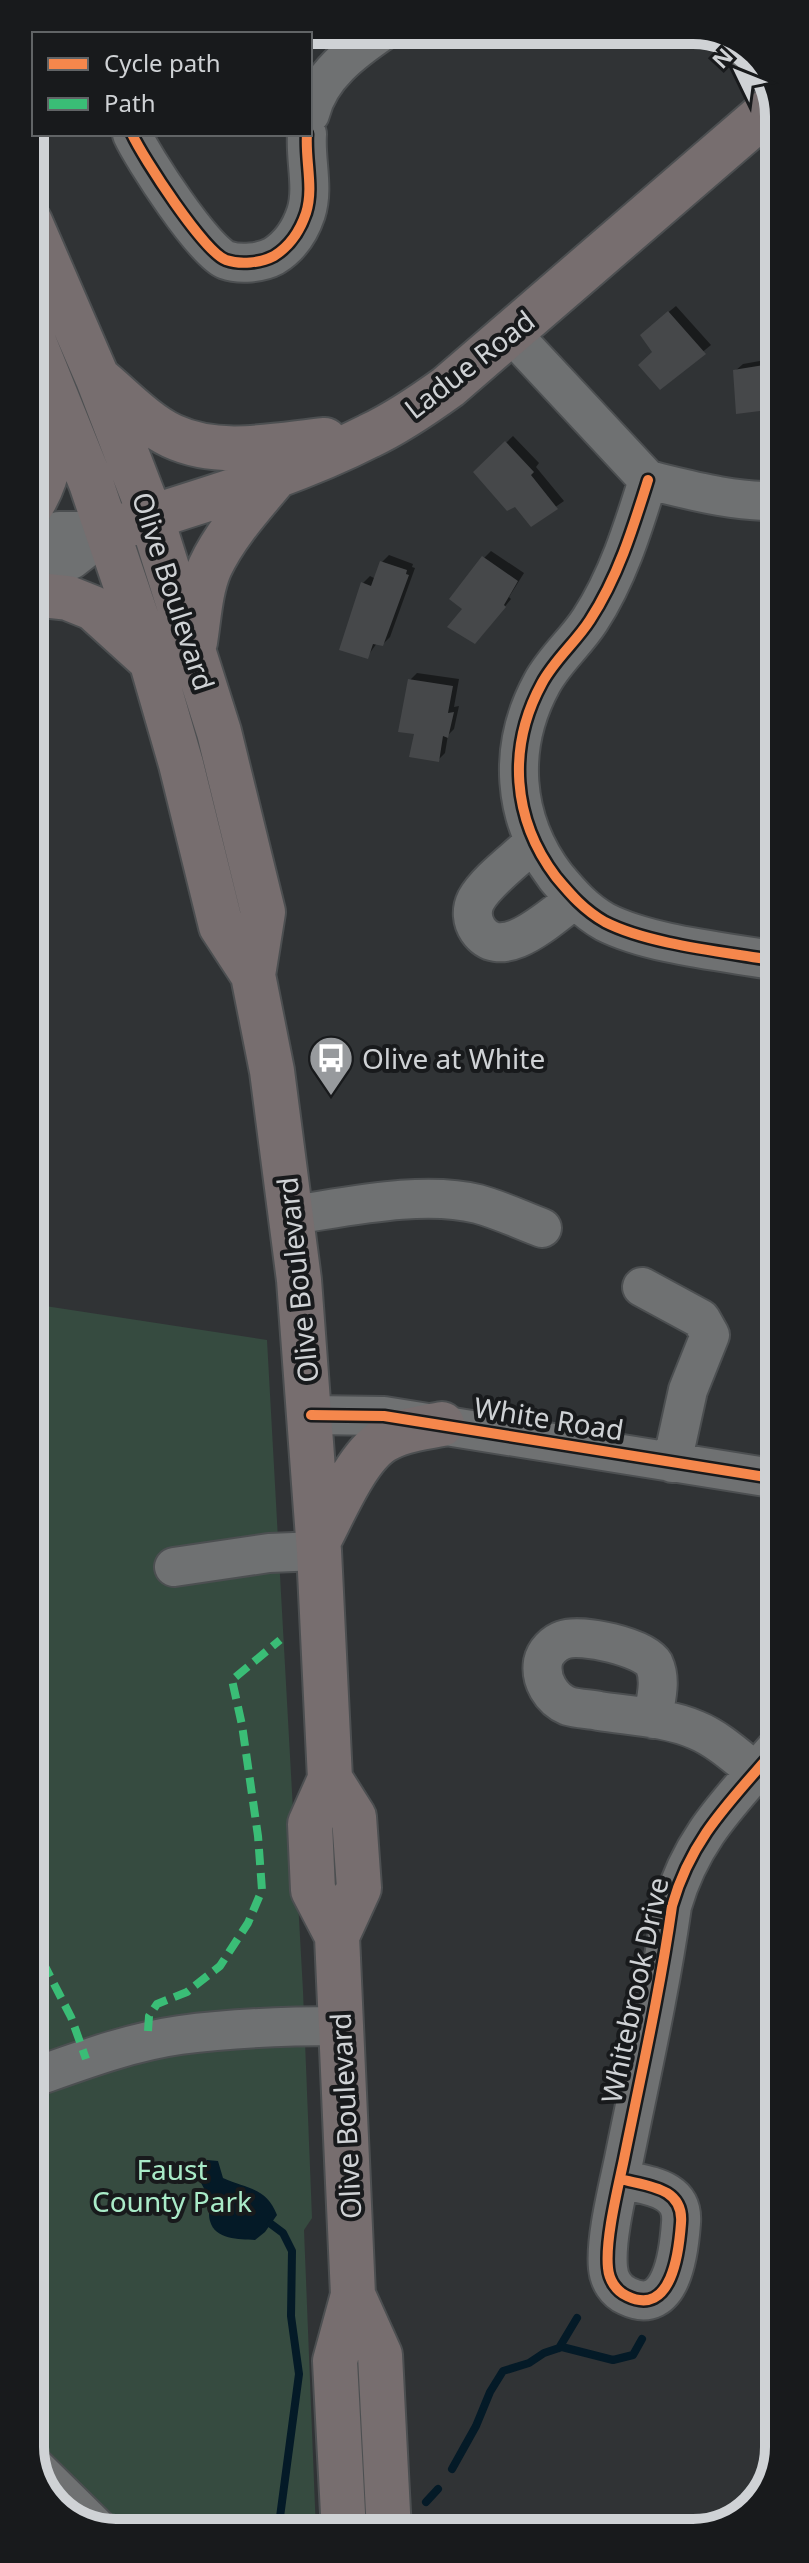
<svg xmlns="http://www.w3.org/2000/svg" width="809" height="2563" font-family="'Noto Sans',sans-serif">
<style>
.green{fill:#364b40}
.water{fill:#041a27}
.shadow{fill:#0007}
.lines{fill:none;stroke-linecap:round;stroke-linejoin:round}
.stream{stroke:#041a27;stroke-width:8}
.building{fill:#46484a}
.minor-casing{stroke:#4c4f51;stroke-width:42}
.major-casing{stroke:#4c4f51;stroke-width:48}
.minor{stroke:#6f7172;stroke-width:38}
.major{stroke:#776e6f;stroke-width:44}
.quiet{stroke:#3abd76;stroke-width:8;stroke-dasharray:16 8;stroke-linecap:butt}
.cycleway-casing{stroke:#181a1c;stroke-width:15}
.cycleway{stroke:#f5874c;stroke-width:10}
.labels{text-anchor:middle;dominant-baseline:central;stroke-width:8;stroke-linejoin:round;paint-order:stroke}
.street-label{font-size:28px;fill:#cfd2d5;stroke:#181a1c}
.poi-label{font-size:28px;fill:#cfd2d5;stroke:#181a1c;text-anchor:start}
.park-label{font-size:28px;fill:#a9ebc8;stroke:#181a1c}
.rim{fill:none;stroke:#cfd2d5;stroke-width:10}
</style>
<rect width="100%" height="100%" fill="#303335"/>
<!-- green -->
<path class="green" d="M 32,1304 L 267,1340 L 303,1991 L 312,2218 L 304,2230 L 316,2532 L 110,2533 L 33,2469 Z"/>
<!-- water -->
<path class="water" d="M 207,2160 L 218,2161 L 223,2178 C 247,2189 266,2187 277,2215 L 265,2232 L 255,2240 C 239,2239 215,2240 210,2221 C 208,2215 210,2207 209,2201 C 208,2191 199,2184 197,2171 Z"/>
<!-- shadow -->
<path class="shadow" d="M 676,306 L 711,345 L 660,387 L 649,328 Z
M 776,358 L 777,427 L 771,428 L 769,408 L 735,371 L 743,364 Z
M 513,436 L 539,463 L 536,467 L 564,501 L 531,524 L 515,505 L 476,472 Z
M 491,551 L 524,573 L 509,597 L 511,599 L 482,635 L 484,558 Z
M 389,555 L 413,564 L 412,567 L 415,568 L 390,637 L 383,644 L 377,643 L 367,657 L 363,583 L 370,576 L 376,579 L 382,562 Z
M 417,673 L 459,679 L 454,707 L 459,706 L 454,729 L 448,735 L 445,753 L 438,760 L 416,732 L 410,680 Z"/>
<g class="lines">
<!-- stream -->
<path class="stream" d="M 271,2224 L 283,2233 L 292,2251 L 291,2316 L 299,2374 L 278,2532
M 559,2348 L 577,2318
M 452,2469 L 476,2426 L 490,2392 L 503,2371 L 529,2363 L 544,2353 L 562,2347 L 613,2360 L 633,2355 L 642,2339
M 426,2502 L 438,2489"/>
</g>
<!-- building -->
<path class="building" d="M 668,311 L 706,354 L 660,390 L 638,365 L 652,352 L 640,335 Z
M 776,363 L 777,409 L 736,414 L 733,370 Z
M 505,441 L 534,472 L 531,475 L 558,509 L 531,527 L 515,507 L 507,511 L 473,472 Z
M 482,556 L 518,581 L 504,605 L 506,607 L 475,644 L 447,627 L 462,609 L 449,599 Z
M 380,561 L 407,570 L 406,574 L 409,575 L 383,646 L 373,644 L 368,659 L 339,650 L 361,582 L 371,586 Z
M 408,679 L 453,686 L 448,713 L 454,712 L 448,738 L 443,736 L 439,762 L 409,757 L 414,734 L 398,732 Z"/>
<g class="lines">
<!-- minor casing -->
<g class="minor-casing">
<path id="minor" d="M 133,30 L 134,34
M 746,50 L 752,56
M 310,114 C 319,76 353,51 384,30
M 132,134 C 143,158 204,252 226,260 C 240,265 261,263 274,256 C 290,246 300,231 306,213 C 314,188 305,160 307,134
M 511,333 L 648,480 C 690,490 732,502 777,501
M 648,480 C 633,528 618,577 590,620 C 576,642 555,659 542,683 C 507,747 512,819 556,877 C 571,895 584,910 605,922 C 650,945 727,952 777,961
M 31,541 L 59,531 L 108,531 L 71,560 L 31,575
M 534,842 C 518,858 487,880 476,900 C 471,910 472,921 478,930 C 502,965 551,916 574,900
M 292,1215 C 347,1207 423,1190 478,1204 C 500,1210 521,1220 542,1228
M 642,1287 L 701,1319 L 710,1335 L 688,1390 L 672,1463
M 311,1415 L 384,1416 L 778,1479
M 174,1567 L 269,1553 L 319,1551
M 653,1719 C 655,1702 662,1681 654,1664 C 644,1647 581,1633 563,1640 C 554,1643 545,1652 543,1662 C 540,1680 551,1699 568,1706 C 578,1709 589,1709 599,1711 C 630,1716 666,1717 696,1730 C 718,1739 737,1757 756,1772
M 32,2078 C 80,2061 130,2042 180,2035 C 233,2028 287,2026 340,2026
M 620,2179 C 647,2186 684,2187 681,2223 C 679,2251 672,2318 627,2296 C 616,2291 609,2280 608,2268 C 605,2239 618,2188 624,2159 C 641,2075 660,1991 672,1906 C 692,1836 732,1800 778,1746
M 33,2465 L 97,2528"/>
</g>
<!-- major casing -->
<g class="major-casing">
<path id="major" d="M 30,222 L 98,379 L 151,517 L 219,732 L 263,912 L 253,975 L 272,1071 L 299,1280 L 319,1551 L 330,1779 L 310,1824 L 313,1890 L 337,1936 L 353,2295 L 335,2361 L 344,2532
M 30,332 L 91,483 L 151,660 L 181,764 L 221,926 L 253,975
M 99,379 C 122,398 146,424 172,436 C 219,458 275,445 325,440
M 31,506 C 52,474 53,440 54,402
M 108,531 C 195,502 287,478 369,436 C 397,423 423,405 448,387 L 776,104
M 31,594 L 68,598 L 93,608 L 147,657
M 195,642 C 199,617 200,590 210,567 C 226,533 253,504 277,475
M 319,1540 C 334,1512 356,1458 383,1441 C 400,1430 423,1428 442,1424
M 330,1779 L 354,1817 L 359,1888 L 337,1936
M 353,2295 L 380,2355 L 389,2532"/>
</g>
<!-- minor -->
<use href="#minor" class="minor"/>
<!-- major -->
<use href="#major" class="major"/>
<!-- quiet -->
<path class="quiet" d="M 32,1941 L 71,2017 L 86,2059
M 148,2031 L 149,2016 L 157,2004 L 187,1992 L 220,1966 L 248,1923 L 262,1890 L 258,1836 L 242,1725 L 232,1680 L 280,1640"/>
<!-- cycleway casing -->
<g class="cycleway-casing">
<path id="cycleway" d="M 132,134 C 143,158 204,252 226,260 C 240,265 261,263 274,256 C 290,246 300,231 306,213 C 314,188 305,160 307,134
M 648,480 C 633,528 618,577 590,620 C 576,642 555,659 542,683 C 507,747 512,819 556,877 C 571,895 584,910 605,922 C 650,945 727,952 777,961
M 311,1415 L 384,1416 L 778,1479
M 620,2179 C 647,2186 684,2187 681,2223 C 679,2251 672,2318 627,2296 C 616,2291 609,2280 608,2268 C 605,2239 618,2188 624,2159 C 641,2075 660,1991 672,1906 C 692,1836 732,1800 778,1746"/>
</g>
<!-- cycleway -->
<use href="#cycleway" class="cycleway"/>
</g>
<!-- icons -->
<defs>
<g id="bus-pin" transform="scale(2.3)"><path d="M0 17L-7.5 6A9.5 9.5 0 1 1 7.5 6Z" fill="#979a9d" stroke="#181a1c"/><path d="M-5-6H5V4H4V6H2V4H-2V6H-4V4H-5ZM-3.5-4V0h7V-4ZM-3.5 1.2v1.5H-2V1.2ZM2 1.2v1.5H3.5V1.2Z" fill="#fff"/></g>
</defs>
<g fill-rule="evenodd">
<use href="#bus-pin" x="331" y="1058"/>
</g>
<g class="labels">
<!-- street labels -->
<g class="street-label">
<text transform="translate(469 364) rotate(-38)">Ladue Road</text>
<text transform="translate(174 591) rotate(72)">Olive Boulevard</text>
<text transform="translate(297 1280) rotate(-96)">Olive Boulevard</text>
<text transform="translate(549 1418) rotate(9)">White Road</text>
<text transform="translate(634 1990) rotate(-78)">Whitebrook Drive</text>
<text transform="translate(345 2116) rotate(-93)">Olive Boulevard</text>
</g>
<!-- poi labels -->
<g class="poi-label">
<text x="362" y="1058">Olive at White</text>
</g>
<!-- park labels -->
<g class="park-label">
<text x="172" y="2169">Faust<tspan x="172" dy="32">County Park</tspan></text>
</g>
</g>
<!-- crop -->
<path d="M0 0H809V2563H0ZM116 44H693A72 72 0 0 1 765 116V2447A72 72 0 0 1 693 2519H116A72 72 0 0 1 44 2447V116A72 72 0 0 1 116 44Z" fill="#181a1c" fill-rule="evenodd"/>
<path class="rim" d="M116 44H693A72 72 0 0 1 765 116V2447A72 72 0 0 1 693 2519H116A72 72 0 0 1 44 2447V116A72 72 0 0 1 116 44Z"/>
<!-- legend -->
<rect x="32" y="32" width="280" height="104" fill="#181a1c" stroke="#616466" stroke-width="2"/>
<rect x="48" y="58" width="40" height="12" fill="#f5874c" stroke="#616466" stroke-width="2"/>
<text x="104" y="72" font-size="24" fill="#cfd2d5">Cycle path</text>
<rect x="48" y="98" width="40" height="12" fill="#3abd76" stroke="#616466" stroke-width="2"/>
<text x="104" y="112" font-size="24" fill="#cfd2d5">Path</text>
<!-- north arrow -->
<g transform="translate(737 72) rotate(313)" stroke="#181a1c" stroke-width="6" paint-order="stroke">
<path d="M0-6L14 30L0 20L-14 30Z" fill="#cfd2d5"/>
<text y="-12" font-size="22" font-weight="bold" text-anchor="middle" fill="#cfd2d5">N</text>
</g>
</svg>
